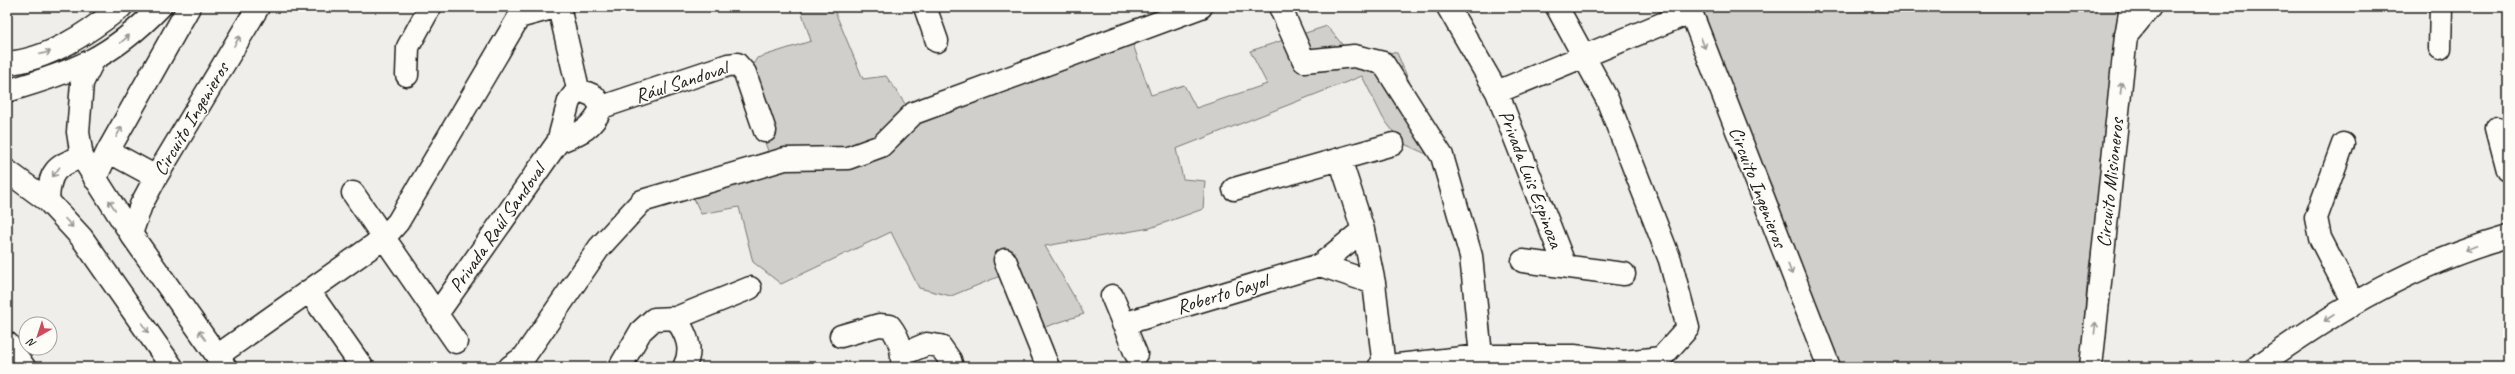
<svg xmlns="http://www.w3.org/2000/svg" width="2515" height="374" font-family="Caveat,sans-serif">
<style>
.green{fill:#d0cfcc;stroke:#767674}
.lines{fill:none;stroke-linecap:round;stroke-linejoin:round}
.minor-casing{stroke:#1c1c1c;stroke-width:25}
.major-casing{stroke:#1c1c1c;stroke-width:25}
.highway-casing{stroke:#1c1c1c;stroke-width:25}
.minor{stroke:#fdfcf7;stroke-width:22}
.major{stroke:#fdfcf7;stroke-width:22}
.highway{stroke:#fdfcf7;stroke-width:22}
.oneway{stroke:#989794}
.labels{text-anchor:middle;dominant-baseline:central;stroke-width:3;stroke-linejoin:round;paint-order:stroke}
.street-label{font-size:20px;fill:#1c1c1c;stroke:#fdfcf7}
</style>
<rect width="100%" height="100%" fill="#f0eeea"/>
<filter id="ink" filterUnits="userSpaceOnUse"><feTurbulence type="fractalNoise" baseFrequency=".025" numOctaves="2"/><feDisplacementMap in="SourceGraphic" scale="8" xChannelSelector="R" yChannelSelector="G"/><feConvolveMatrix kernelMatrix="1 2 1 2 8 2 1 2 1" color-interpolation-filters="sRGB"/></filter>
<g filter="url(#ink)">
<!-- green -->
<path class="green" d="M 800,7 L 833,7 L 863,79 L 886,76 L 908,108 L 1126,25 L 1151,95 L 1184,85 L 1196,108 L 1267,84 L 1250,51 L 1327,26 L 1345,48 L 1397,53 L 1438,149 L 1433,157 L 1402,143 L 1383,118 L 1362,76 L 1176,149 L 1183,179 L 1205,181 L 1203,209 L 1150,228 L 1045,246 L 1084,314 L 1033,331 L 1010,272 L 951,296 L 919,288 L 891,232 L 781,284 L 753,262 L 739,207 L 701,214 L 685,179 L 768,151 L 743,80 L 757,58 L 811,41 Z
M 1702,7 L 2144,7 L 2118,90 L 2088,273 L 2080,367 L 1838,367 Z"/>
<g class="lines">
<!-- minor casing -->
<g class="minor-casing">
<path id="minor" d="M 559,7 L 578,89
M 925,7 L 937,41
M 1280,7 L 1304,61 L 1354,56 L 1383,63 L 1442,156 L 1471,256 L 1481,356
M 1448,7 L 1497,92 L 1565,266
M 2126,36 L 2150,7
M 2440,48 L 2441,7
M 407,75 L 408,47 L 430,7
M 1497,92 L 1691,12
M 602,107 L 728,65 L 737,64 L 745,73 L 765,131
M 2497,128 L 2508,170
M 2343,144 L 2316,218 L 2320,238 L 2353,302
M 108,151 L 156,177
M 1340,159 L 1363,230 L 1374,283 L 1384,367
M 95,179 L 108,151 L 189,7
M 1234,189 L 1393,144
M 353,193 L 456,342
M 131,234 L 141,205 L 156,177 L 258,7
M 1005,260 L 1048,367
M 1523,261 L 1624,274
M 1320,265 L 1374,283
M 309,291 L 362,367
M 1112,296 L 1136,354
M 437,314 L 558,142 L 569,101 L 578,89 L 594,96 L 602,107 C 591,130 580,133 558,142
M 676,318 L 750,288
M 1123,324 L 1320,265 L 1363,230
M 841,336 L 879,325 L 890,326 C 900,339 903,351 902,367
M 7,343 L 24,367
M 903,354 L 927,344 L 940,346 L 950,360 L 952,367
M 217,356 L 384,238 L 398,222 L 519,17 L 556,7
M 510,367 L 524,357 L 599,248 L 642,201 L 785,159 L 848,158 L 881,146 L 914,113 L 1201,7
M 620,367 L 641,331 L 654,319 L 676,318 C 686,334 694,349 684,367
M 1379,367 L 1481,356 L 1574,356 L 1624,362 L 1661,358 L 1688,328 L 1670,260 L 1607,99 L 1557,7
M 2257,367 C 2335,311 2415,263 2508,237"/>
</g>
<!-- major casing -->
<g class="major-casing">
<path id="major" d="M 1689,7 L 1829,367
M 93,61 L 82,83 L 78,132 L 82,157 L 131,234 L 225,367
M 7,91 C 73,72 111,58 160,7
M 7,171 L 48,201 L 82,238 L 172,367
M 48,201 C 49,172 55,166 82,157
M 2091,367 L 2126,36 L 2131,7"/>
</g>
<!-- highway casing -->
<g class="highway-casing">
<path id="highway" d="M 7,63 C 49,60 89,32 121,7"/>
</g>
<!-- minor -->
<use href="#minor" class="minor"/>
<!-- major -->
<use href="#major" class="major"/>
<!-- highway -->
<use href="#highway" class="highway"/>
</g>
<!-- one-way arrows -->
<defs><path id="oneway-shaft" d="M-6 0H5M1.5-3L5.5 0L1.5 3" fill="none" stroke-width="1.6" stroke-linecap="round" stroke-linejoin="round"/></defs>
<g class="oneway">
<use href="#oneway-shaft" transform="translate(125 39) rotate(-41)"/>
<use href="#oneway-shaft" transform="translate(237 41) rotate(-59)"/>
<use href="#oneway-shaft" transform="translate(1703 43) rotate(69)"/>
<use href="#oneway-shaft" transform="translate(45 53) rotate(-15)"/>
<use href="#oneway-shaft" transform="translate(2121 88) rotate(-84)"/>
<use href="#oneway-shaft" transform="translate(119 132) rotate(-61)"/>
<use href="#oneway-shaft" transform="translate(56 172) rotate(127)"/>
<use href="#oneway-shaft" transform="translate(112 205) rotate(-123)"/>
<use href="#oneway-shaft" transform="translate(69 223) rotate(48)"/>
<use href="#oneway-shaft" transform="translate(2471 248) rotate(158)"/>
<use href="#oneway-shaft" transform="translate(1790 269) rotate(69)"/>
<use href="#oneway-shaft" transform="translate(2329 318) rotate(147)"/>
<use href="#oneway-shaft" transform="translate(145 328) rotate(55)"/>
<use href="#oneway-shaft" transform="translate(2095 328) rotate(-84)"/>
<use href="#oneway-shaft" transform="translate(202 335) rotate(-125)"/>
</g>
</g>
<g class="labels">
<!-- street labels -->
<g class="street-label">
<text transform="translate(681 82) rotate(-18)">Rául Sandoval</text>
<text transform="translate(191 119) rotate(-59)">Circuito Ingenieros</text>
<text transform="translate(1531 179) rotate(69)">Privada Luis Espinoza</text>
<text transform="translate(2110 183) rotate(-84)">Circuito Misioneros</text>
<text transform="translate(1758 187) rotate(69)">Circuito Ingenieros</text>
<text transform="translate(497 228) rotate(-55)">Privada Raúl Sandoval</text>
<text transform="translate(1222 294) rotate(-17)">Roberto Gayol</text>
</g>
</g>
<!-- margin -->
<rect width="2515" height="374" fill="none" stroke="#fdfcf7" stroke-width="24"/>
<rect x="12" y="12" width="2491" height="350" fill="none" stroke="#1c1c1c" stroke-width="1.5" filter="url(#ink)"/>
<!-- north arrow -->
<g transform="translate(38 336) rotate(219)"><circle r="19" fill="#fdfcf7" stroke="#a3a29f"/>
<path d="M0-3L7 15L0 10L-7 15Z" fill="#d1495b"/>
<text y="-6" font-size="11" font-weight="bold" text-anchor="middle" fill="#1c1c1c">N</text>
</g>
</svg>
